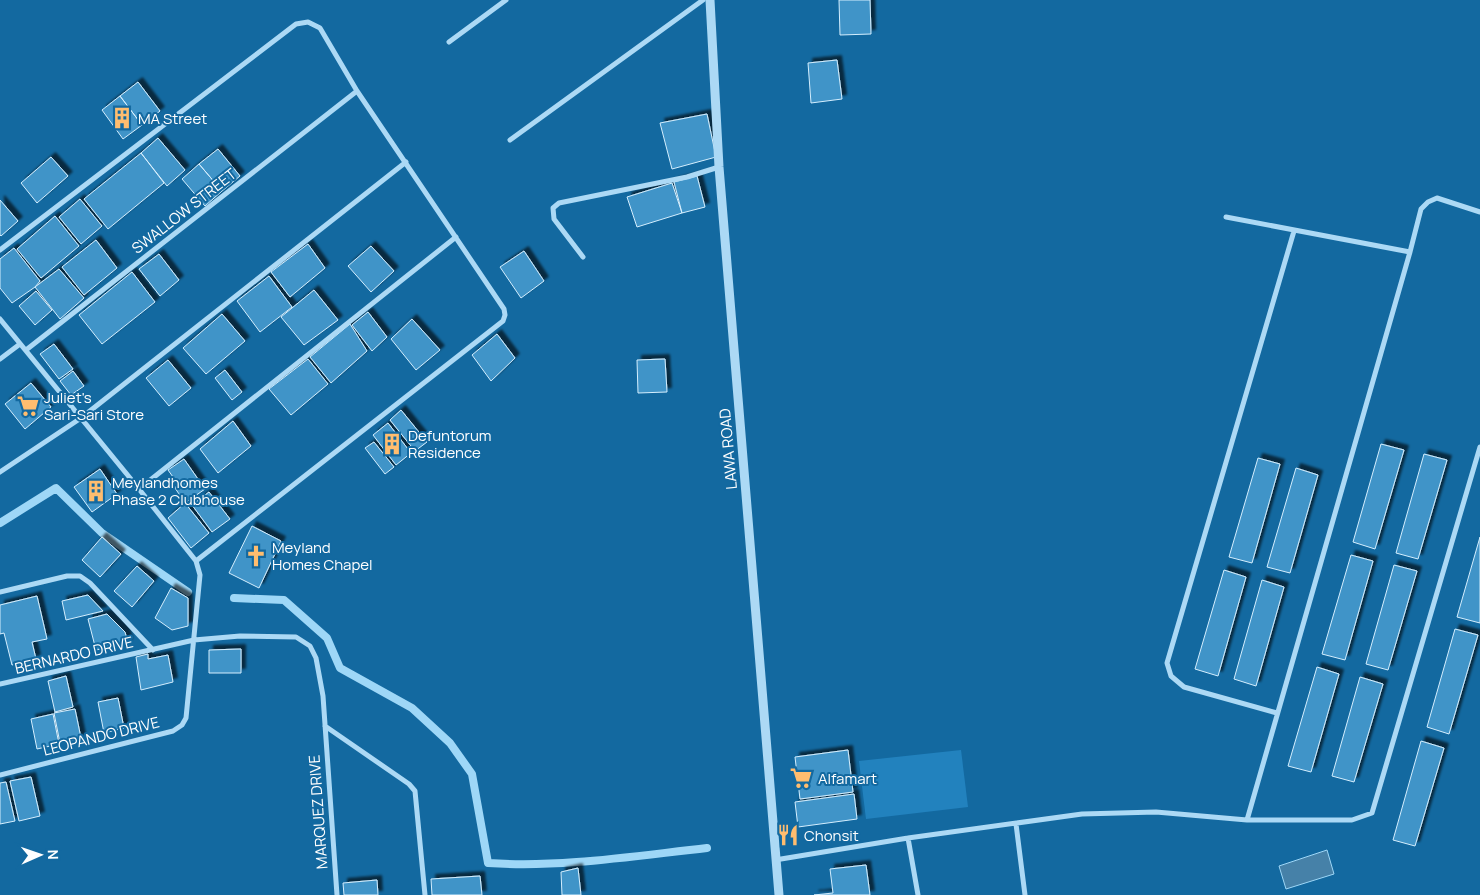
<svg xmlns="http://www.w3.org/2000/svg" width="1480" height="895" font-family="Manrope,sans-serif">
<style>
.green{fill:#2282be}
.water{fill:#4681a8;stroke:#9ed7f7}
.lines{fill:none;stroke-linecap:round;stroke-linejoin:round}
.stream{stroke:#9ed7f7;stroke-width:8}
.building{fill:#4094c8;stroke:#d4eefe;filter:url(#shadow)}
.minor{stroke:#acd9f5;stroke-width:5}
.tertiary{stroke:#acd9f5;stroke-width:9}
.labels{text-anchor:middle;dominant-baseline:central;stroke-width:4;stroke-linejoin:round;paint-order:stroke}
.poi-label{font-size:15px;fill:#fff;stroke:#1369a0;text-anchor:start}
.street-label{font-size:15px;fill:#fff;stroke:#1369a0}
</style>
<defs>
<filter id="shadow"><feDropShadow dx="4.5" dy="-4.5" stdDeviation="1" flood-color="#0009"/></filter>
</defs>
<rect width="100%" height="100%" fill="#1369a0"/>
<!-- green -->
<path class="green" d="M 961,750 L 968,807 L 866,819 L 859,761 Z"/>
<!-- water -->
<path class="water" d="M 1327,850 L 1334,874 L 1286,889 L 1279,866 Z"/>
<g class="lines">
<!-- stream -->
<path class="stream" d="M 0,523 L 56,488 L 102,533 L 188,592
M 234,598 L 284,600 L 327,638 L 340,668 L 412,708 L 450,743 L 472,774 L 488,863 C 561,868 634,856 707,848"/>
</g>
<!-- building -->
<path class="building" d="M 839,0 L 870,0 L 871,34 L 840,35 Z
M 837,60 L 842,99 L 811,103 L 808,63 Z
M 138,82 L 160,111 L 142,125 L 120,96 Z
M 120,96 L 142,125 L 123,139 L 102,110 Z
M 707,114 L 716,157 L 672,169 L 660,123 Z
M 158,138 L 185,170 L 167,186 L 141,153 Z
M 218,149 L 240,176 L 222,191 L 199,164 Z
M 141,153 L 164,183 L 108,229 L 84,199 Z
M 51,157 L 68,176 L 37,203 L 21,183 Z
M 199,164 L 222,191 L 205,206 L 182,179 Z
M 697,176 L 705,207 L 682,213 L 674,182 Z
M 672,183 L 682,213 L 637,227 L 627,197 Z
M 80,199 L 102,226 L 81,244 L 59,217 Z
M 0,200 L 18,221 L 1,236 L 0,235 Z
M 55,216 L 79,246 L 41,278 L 17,249 Z
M 96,240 L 117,268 L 84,295 L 62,267 Z
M 308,244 L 325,268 L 290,297 L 271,272 Z
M 371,246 L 394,271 L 371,292 L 348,266 Z
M 14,248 L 40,281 L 35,287 L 12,303 L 0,288 L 0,259 Z
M 524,251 L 544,281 L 521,298 L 500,267 Z
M 159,254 L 179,280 L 160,296 L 139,269 Z
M 59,269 L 84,298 L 60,319 L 35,287 Z
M 132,272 L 155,302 L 102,344 L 79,315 Z
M 269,276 L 292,307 L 260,332 L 237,301 Z
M 314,290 L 338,320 L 304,345 L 281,317 Z
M 36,291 L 52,310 L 35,325 L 19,306 Z
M 368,312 L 387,337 L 372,351 L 352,325 Z
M 222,314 L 245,341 L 206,374 L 183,348 Z
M 412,319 L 440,350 L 416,370 L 391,339 Z
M 350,324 L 367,351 L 331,383 L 310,357 Z
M 497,334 L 515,358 L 491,381 L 472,355 Z
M 54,344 L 73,369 L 59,379 L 40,354 Z
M 308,359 L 328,384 L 291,415 L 269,389 Z
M 665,359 L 667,392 L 638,393 L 637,360 Z
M 168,360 L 191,388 L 169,406 L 146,378 Z
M 225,370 L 242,392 L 232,400 L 215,378 Z
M 73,371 L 84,386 L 71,395 L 60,381 Z
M 31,383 L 51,407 L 25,429 L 5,404 Z
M 401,410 L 427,442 L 415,451 L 390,420 Z
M 233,421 L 251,446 L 218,473 L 200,449 Z
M 388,423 L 411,453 L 396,465 L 373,435 Z
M 374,442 L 394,467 L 385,474 L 365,448 Z
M 1381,444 L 1404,450 L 1375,549 L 1353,542 Z
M 1424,454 L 1447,460 L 1418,559 L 1396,553 Z
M 1258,458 L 1280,464 L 1252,563 L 1229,557 Z
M 184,459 L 205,489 L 185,503 L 175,488 L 178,484 L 168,470 Z
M 1296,468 L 1318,475 L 1290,573 L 1267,567 Z
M 100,469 L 117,494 L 92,512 L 74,487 Z
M 209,492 L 230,519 L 212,532 L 192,505 Z
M 185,503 L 209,533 L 191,548 L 168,518 Z
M 252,526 L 281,541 L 259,588 L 229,573 Z
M 102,537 L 121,554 L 100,577 L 82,560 Z
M 1480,537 L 1480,623 L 1457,617 Z
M 1351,555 L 1373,561 L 1345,660 L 1322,654 Z
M 1394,565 L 1417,571 L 1388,670 L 1366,664 Z
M 137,566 L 154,581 L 132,607 L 114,591 Z
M 1224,570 L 1246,577 L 1218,676 L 1195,669 Z
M 1262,580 L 1284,587 L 1256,686 L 1234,679 Z
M 171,588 L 188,598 L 188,626 L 172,630 L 155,618 Z
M 88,595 L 103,611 L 66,620 L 62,601 Z
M 37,596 L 47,639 L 32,642 L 36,659 L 12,665 L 4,633 L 0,634 L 0,605 Z
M 107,614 L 125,632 L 128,643 L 96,650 L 88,619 Z
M 1455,629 L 1478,635 L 1449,734 L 1427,727 Z
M 241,649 L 241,673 L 209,673 L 209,650 Z
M 148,654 L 148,659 L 168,655 L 173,682 L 141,690 L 136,657 Z
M 1317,667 L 1339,674 L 1311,772 L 1288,766 Z
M 66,676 L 73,707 L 55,712 L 48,681 Z
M 1360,677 L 1383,684 L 1354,782 L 1332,776 Z
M 118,698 L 124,728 L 104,733 L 98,702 Z
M 75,709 L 81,738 L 60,743 L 54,713 Z
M 53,714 L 59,744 L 37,749 L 31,719 Z
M 1421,741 L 1444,748 L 1415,846 L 1393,840 Z
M 848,750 L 853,792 L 800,799 L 795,757 Z
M 31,777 L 40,816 L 19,821 L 10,781 Z
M 6,782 L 15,821 L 0,824 L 0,783 Z
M 854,794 L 857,819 L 798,827 L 795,802 Z
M 866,865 L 870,895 L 814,895 L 833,893 L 830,869 Z
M 578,868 L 581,895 L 562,895 L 561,872 Z
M 480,876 L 482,895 L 432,895 L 431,879 Z
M 377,880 L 378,895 L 344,895 L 343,883 Z"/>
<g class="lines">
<!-- minor -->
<path class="minor" d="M 449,42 L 506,0
M 510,140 L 703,0
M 1226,217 L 1410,252
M 0,250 L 296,24 L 308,22 L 320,28 L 357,91 L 504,309 L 505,315 L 503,321 L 196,561
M 583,257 L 554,219 L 553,208 L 559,203 L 687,177 L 719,167
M 0,319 L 139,489 L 196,561 L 200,575 L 186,718 L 182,725 L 173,731 L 0,775
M 26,350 L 357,91
M 0,359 L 20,344
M 0,472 L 81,418 L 406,162
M 139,489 L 456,237
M 0,592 L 67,576 L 80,576 L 90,583 L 153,650
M 0,684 L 194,640 L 240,636 L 296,637 L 310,646 L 316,658 L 323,696 L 337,895
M 1277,713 L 1184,687 L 1171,676 L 1167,663 L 1294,231
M 325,726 L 409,784 L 415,791 L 425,895
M 1247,820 L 1410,252 L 1421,209 L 1428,202 L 1437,198 L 1480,212
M 1016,824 L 1025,895
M 908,838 L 918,895
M 775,860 L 908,838 L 1082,814 L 1156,812 L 1247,820 L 1352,820 L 1372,813 L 1480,447"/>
<!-- tertiary -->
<path class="tertiary" d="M 710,0 L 719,167 L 779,895"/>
</g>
<!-- icons -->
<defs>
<g id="building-bare" transform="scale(1.725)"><path d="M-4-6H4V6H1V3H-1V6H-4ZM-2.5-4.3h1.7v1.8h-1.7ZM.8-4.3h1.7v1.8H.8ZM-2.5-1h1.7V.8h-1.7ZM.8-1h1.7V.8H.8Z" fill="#ffbd6f" stroke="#1369a0" stroke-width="2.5" paint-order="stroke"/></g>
<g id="supermarket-bare" transform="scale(1.725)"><path d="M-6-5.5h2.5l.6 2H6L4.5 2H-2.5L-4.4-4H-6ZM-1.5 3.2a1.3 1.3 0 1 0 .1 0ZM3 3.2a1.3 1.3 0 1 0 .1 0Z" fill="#ffbd6f" stroke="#1369a0" stroke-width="2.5" paint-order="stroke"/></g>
<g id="church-bare" transform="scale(1.725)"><path d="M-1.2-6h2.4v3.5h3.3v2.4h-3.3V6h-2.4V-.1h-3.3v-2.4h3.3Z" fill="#ffbd6f" stroke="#1369a0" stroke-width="2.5" paint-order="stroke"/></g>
<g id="restaurant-bare" transform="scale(1.725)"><path d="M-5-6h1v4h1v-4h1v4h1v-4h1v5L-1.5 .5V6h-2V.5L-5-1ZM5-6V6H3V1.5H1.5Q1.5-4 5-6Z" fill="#ffbd6f" stroke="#1369a0" stroke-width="2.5" paint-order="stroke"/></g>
</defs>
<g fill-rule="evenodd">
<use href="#building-bare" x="122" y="118"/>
<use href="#supermarket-bare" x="28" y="406"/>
<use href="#building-bare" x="392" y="444"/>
<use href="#building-bare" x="96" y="491"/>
<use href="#church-bare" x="256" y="556"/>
<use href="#supermarket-bare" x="801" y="778"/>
<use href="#restaurant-bare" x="788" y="835"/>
</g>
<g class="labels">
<!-- poi labels -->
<g class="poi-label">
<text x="138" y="118">MA Street</text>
<text x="44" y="397">Juliet's<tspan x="44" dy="17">Sari-Sari Store</tspan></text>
<text x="408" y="435">Defuntorum<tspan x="408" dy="17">Residence</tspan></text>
<text x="112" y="482">Meylandhomes<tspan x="112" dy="17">Phase 2 Clubhouse</tspan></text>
<text x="272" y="547">Meyland<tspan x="272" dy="17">Homes Chapel</tspan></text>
<text x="818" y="778">Alfamart</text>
<text x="804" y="835">Chonsit</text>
</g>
<!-- street labels -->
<g class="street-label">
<text transform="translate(184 211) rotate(-38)">SWALLOW STREET</text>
<text transform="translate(728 449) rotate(-95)">LAWA ROAD</text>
<text transform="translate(74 655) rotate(-13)">BERNARDO DRIVE</text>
<text transform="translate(101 736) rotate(-14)">LEOPANDO DRIVE</text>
<text transform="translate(318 812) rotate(-94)">MARQUEZ DRIVE</text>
</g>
</g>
<!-- north arrow -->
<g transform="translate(40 855) rotate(88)" stroke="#1369a0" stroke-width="4" paint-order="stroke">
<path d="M0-4L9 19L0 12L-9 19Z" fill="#ffffff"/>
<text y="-8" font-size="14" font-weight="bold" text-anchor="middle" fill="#ffffff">N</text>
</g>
</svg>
